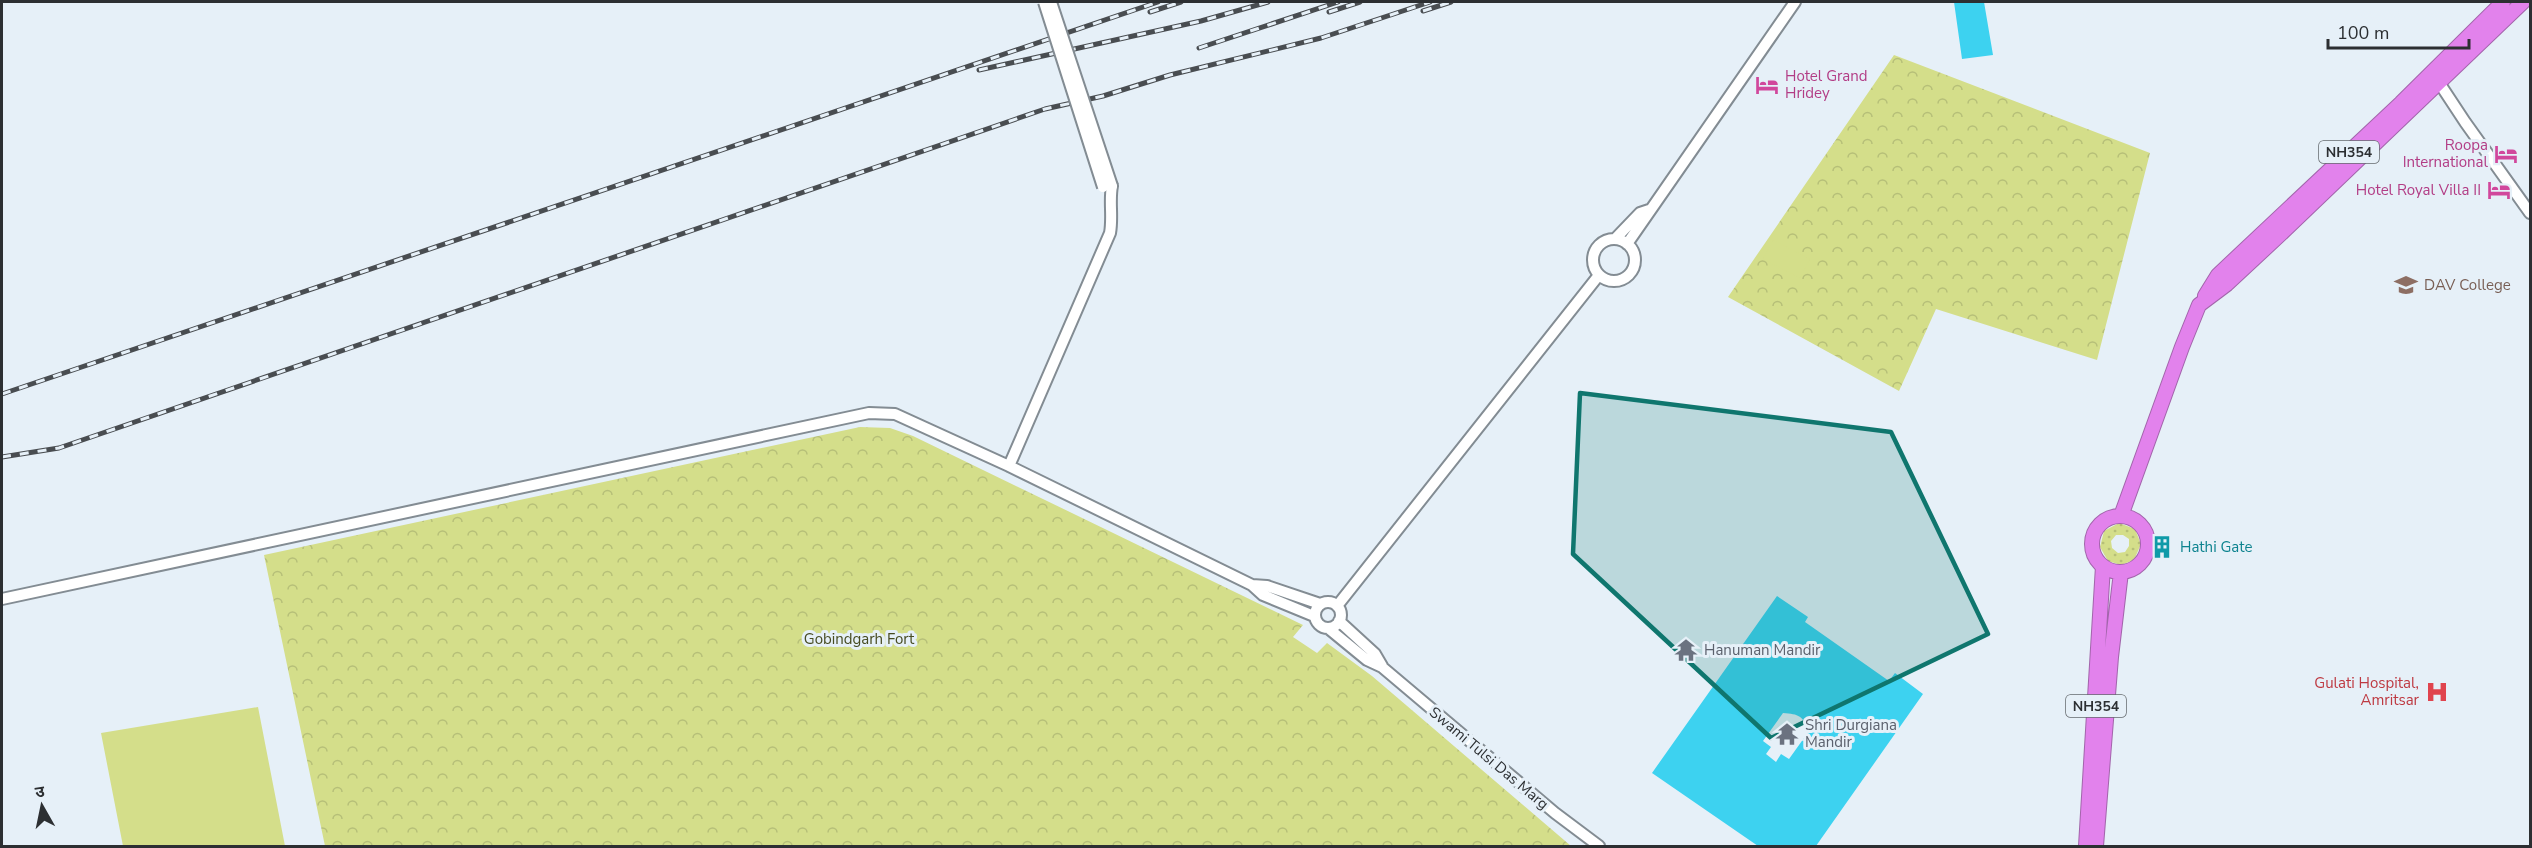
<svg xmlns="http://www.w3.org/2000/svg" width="2532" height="848" font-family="'Nunito Sans','Noto Sans Devanagari',sans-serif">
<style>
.grass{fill:url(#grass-dots);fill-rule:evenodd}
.park{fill:url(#park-crowns)}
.garden{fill:#d4de8a}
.water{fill:#3dd2f0;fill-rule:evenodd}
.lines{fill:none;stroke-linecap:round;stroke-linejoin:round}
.secondary-casing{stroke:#838c93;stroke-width:14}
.highway-casing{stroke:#a265ab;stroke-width:16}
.secondary{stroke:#fff;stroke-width:10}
.highway{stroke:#e282ec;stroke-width:14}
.rail-casing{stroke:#494d51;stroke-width:5}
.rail{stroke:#e6f0f8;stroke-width:3;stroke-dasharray:9;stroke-linecap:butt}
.secondary-bridge-casing{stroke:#838c93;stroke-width:14;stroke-linecap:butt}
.secondary-bridge{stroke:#fff;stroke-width:10}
.marked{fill:#0f766e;fill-opacity:0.2;stroke:#0f766e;stroke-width:4.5;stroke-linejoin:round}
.labels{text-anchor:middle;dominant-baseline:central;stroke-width:6;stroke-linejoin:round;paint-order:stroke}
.shield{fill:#e6f0f8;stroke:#64696d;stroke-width:1.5}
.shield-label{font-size:14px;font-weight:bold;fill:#2c2f32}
.hotel-label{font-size:15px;fill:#b23c85;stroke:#e6f0f8;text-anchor:end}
.education-label{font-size:15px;fill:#785e54;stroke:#e6f0f8;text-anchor:start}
.culture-label{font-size:15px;fill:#0d838f;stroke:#e6f0f8;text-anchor:start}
.park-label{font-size:15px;fill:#474c22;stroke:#e6f0f8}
.worship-label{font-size:15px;fill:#5b616d;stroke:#e6f0f8;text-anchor:start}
.health-label{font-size:15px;fill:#be3a42;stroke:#e6f0f8;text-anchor:end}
.street-label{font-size:15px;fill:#2c2f32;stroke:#e6f0f8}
</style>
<defs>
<pattern id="grass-dots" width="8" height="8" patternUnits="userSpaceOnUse" patternTransform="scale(1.5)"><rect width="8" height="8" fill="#d4de8a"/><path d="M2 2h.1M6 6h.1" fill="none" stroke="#b6bf78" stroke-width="1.8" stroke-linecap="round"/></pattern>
<pattern id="park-crowns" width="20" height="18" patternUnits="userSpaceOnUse" patternTransform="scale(1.5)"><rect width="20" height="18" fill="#d4de8a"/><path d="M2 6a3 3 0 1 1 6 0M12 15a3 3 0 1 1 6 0" fill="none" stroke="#b6bf78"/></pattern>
</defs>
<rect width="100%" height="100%" fill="#e6f0f8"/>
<!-- grass -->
<path class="grass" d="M 2119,523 L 2135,529 L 2141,544 L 2134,560 L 2121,565 L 2108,561 L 2100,547 L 2104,531 ZM 2116,535 L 2123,535 L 2129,539 L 2129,546 L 2125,552 L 2118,553 L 2112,548 L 2111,541 Z"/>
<!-- park -->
<path class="park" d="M 1894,55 L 2150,153 L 2097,360 L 1936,309 L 1899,391 L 1728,297 Z
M 860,427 L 890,428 L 913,436 L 1303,625 L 1293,637 L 1317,653 L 1327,643 L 1372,676 L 1571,846 L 325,846 L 264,555 Z"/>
<!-- garden -->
<path class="garden" d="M 1773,240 L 1810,259 L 1800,278 L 1763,259 Z
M 258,707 L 285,846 L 123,846 L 101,733 Z"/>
<!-- water -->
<path class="water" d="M 1954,2 L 1984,2 L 1993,55 L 1962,59 Z
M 1777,596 L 1808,617 L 1805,622 L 1889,681 L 1895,673 L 1923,694 L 1816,846 L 1758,846 L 1652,773 ZM 1783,713 C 1799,714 1803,716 1809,731 L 1789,759 L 1781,754 L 1776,762 L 1766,754 L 1771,747 L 1763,741 Z"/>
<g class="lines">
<!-- secondary casing -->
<g class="secondary-casing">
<path id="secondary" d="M 2436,78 L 2465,122 L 2530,213
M 1615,239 L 1640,213 L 1649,210
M1593 260a21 21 0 1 1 42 0a21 21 0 1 1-42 0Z
M 1627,244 L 1795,2
M 1009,466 L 1110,233 C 1113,217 1109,201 1112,186
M 1252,585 L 1267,586 L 1320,604
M 2,599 L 869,413 L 895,414 L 1009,466 L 1252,585 L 1263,595 L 1314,616
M1315 615a13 13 0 1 1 26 0a13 13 0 1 1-26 0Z
M 1337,606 L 1599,275
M 1339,621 L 1375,654 L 1382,666
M 1328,628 L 1367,660 L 1382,667 L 1555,813 L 1599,846"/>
</g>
<!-- highway casing -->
<g class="highway-casing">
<path id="highway" d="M 2205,296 L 2218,275 L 2401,103 L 2503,2
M 2121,516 L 2182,347 L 2199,305 L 2227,284 L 2286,229 L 2523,2
M2092 544a28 28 0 1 1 56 0a28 28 0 1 1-56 0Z
M 2086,846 L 2103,566
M 2096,846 L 2111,657 L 2121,572"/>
</g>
<!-- secondary -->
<use href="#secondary" class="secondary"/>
<!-- highway -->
<use href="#highway" class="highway"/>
<!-- rail casing -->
<g class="rail-casing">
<path id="rail" d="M 1423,11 L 1451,2
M 1150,12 L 1181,2
M 1329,12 L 1360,2
M 1199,48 L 1338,2
M 979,70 L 1201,21 L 1268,2
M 2,394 L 1158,2
M 2,457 L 59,448 L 1045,109 L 1103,96 L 1170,75 L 1321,38 L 1430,2"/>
</g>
<!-- rail -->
<use href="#rail" class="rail"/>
<!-- secondary-bridge casing -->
<g class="secondary-bridge-casing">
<path id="secondary-bridge" d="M 1044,2 L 1103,187
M 1051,2 L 1112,186"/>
</g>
<!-- secondary-bridge -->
<use href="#secondary-bridge" class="secondary-bridge"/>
</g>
<!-- marked area -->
<path class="marked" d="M 1580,393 L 1891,432 L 1988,634 L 1771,738 L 1573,554 Z"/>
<!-- icons -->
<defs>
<g id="hotel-bare" transform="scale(1.8)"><path d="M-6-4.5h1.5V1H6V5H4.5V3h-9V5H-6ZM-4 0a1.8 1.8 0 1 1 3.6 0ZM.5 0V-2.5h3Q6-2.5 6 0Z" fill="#d1479c" stroke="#e6f0f8" stroke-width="2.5" paint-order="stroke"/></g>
<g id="university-bare" transform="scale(1.8)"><path d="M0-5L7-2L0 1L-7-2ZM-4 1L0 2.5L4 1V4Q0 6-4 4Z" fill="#8d6e63" stroke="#e6f0f8" stroke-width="2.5" paint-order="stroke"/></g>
<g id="building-bare" transform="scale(1.8)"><path d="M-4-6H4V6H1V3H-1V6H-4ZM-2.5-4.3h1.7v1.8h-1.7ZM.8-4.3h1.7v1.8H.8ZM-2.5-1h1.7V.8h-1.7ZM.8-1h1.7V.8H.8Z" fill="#0f9aa8" stroke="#e6f0f8" stroke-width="2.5" paint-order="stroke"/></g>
<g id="temple-bare" transform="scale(1.8)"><path d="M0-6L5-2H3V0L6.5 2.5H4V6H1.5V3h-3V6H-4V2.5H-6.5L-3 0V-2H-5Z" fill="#6b7280" stroke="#e6f0f8" stroke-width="2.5" paint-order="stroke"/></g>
<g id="hospital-bare" transform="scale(1.8)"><path d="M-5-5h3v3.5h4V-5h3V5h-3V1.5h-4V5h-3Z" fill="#e0444e" stroke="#e6f0f8" stroke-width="2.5" paint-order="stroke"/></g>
</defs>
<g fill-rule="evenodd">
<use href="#hotel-bare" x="1767" y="85"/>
<use href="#hotel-bare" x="2506" y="154"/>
<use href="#hotel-bare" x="2499" y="190"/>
<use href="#university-bare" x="2406" y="285"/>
<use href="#building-bare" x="2162" y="547"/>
<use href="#temple-bare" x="1686" y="650"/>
<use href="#hospital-bare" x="2437" y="692"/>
<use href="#temple-bare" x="1787" y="734"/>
</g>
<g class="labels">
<!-- shield labels -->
<g class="shield">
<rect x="2319" y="141" width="60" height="22" rx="4.5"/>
<rect x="2066" y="695" width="60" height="22" rx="4.5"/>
</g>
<g class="shield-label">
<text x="2349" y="152">NH354</text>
<text x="2096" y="706">NH354</text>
</g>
<!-- hotel labels -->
<g class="hotel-label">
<text x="1785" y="76" text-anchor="start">Hotel Grand<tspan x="1785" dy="17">Hridey</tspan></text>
<text x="2488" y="145">Roopa<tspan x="2488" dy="17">International</tspan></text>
<text x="2481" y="190">Hotel Royal Villa II</text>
</g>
<!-- education labels -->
<g class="education-label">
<text x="2424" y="285">DAV College</text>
</g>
<!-- culture labels -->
<g class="culture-label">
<text x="2180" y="547">Hathi Gate</text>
</g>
<!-- park labels -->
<g class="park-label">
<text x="859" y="639">Gobindgarh Fort</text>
</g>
<!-- worship labels -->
<g class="worship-label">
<text x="1704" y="650">Hanuman Mandir</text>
<text x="1805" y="725">Shri Durgiana<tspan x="1805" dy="17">Mandir</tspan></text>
</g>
<!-- health labels -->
<g class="health-label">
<text x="2419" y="683">Gulati Hospital,<tspan x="2419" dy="17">Amritsar</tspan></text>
</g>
<!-- street labels -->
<g class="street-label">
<text transform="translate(1489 758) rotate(40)">Swami Tulsi Das Marg</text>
</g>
</g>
<!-- border -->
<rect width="2532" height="848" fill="none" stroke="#2c2f32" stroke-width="6"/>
<!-- north arrow -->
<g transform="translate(42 806) rotate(351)" stroke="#e6f0f8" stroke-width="4.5" paint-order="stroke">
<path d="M0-4.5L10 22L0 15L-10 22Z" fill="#2c2f32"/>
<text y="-9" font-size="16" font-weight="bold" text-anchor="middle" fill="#2c2f32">उ</text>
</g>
<!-- scale -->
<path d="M2328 39v9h141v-9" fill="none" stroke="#2c2f32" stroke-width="3"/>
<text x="2337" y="39" font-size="18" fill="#2c2f32" stroke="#e6f0f8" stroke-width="4.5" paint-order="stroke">100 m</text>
</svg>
